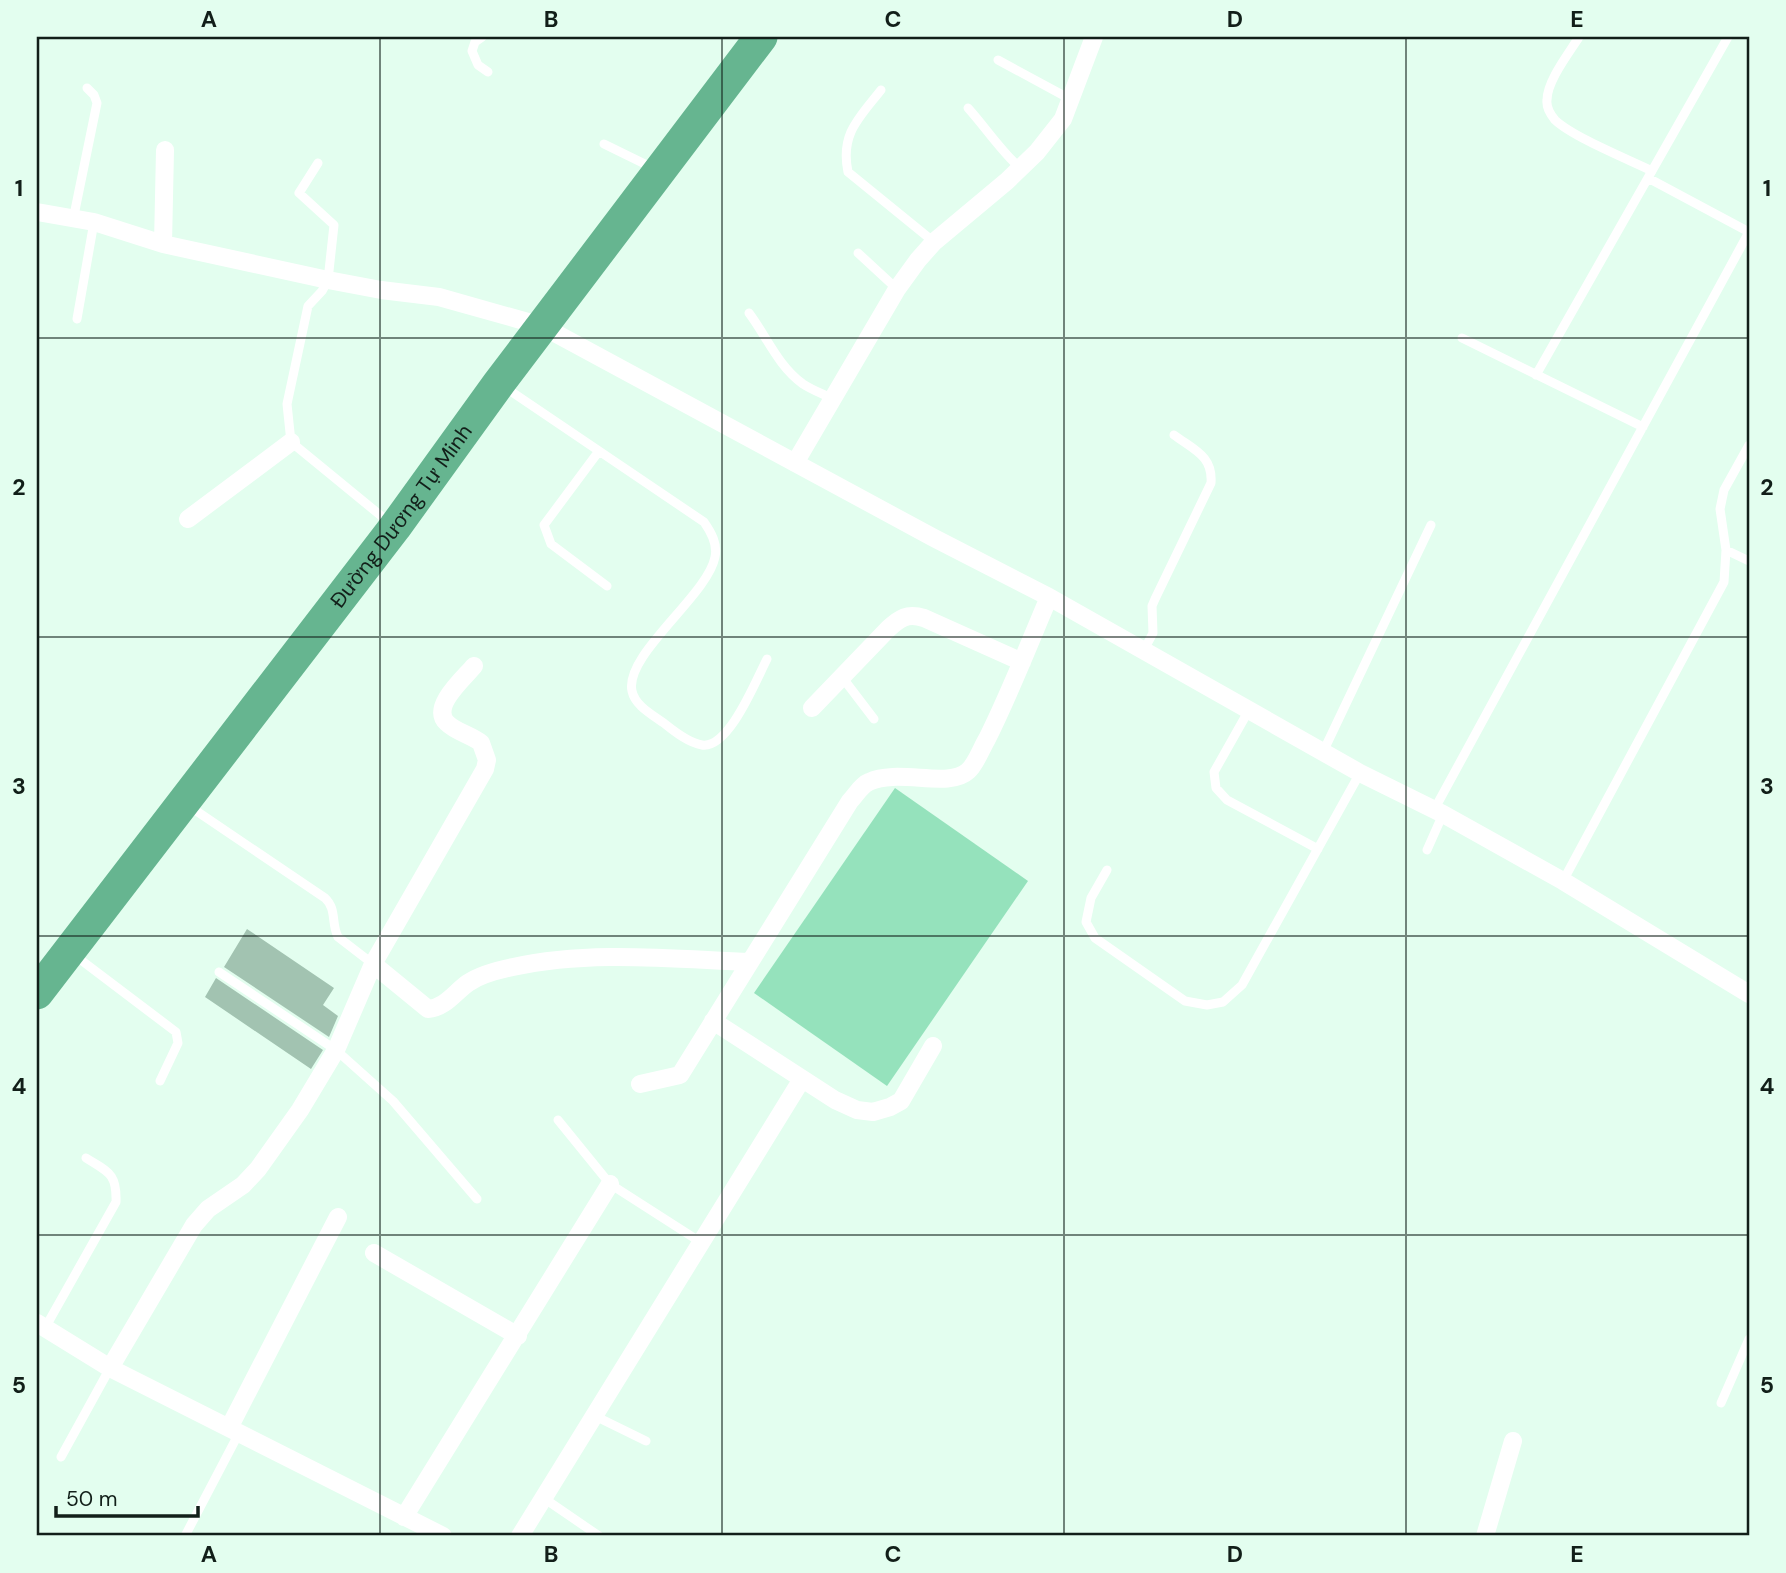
<svg xmlns="http://www.w3.org/2000/svg" width="1786" height="1573" font-family="'DM Sans',sans-serif">
<style>
.green{fill:#95e2bc}
.building{fill:#a2c3b1}
.lines{fill:none;stroke-linecap:round;stroke-linejoin:round}
.lane{stroke:#fff;stroke-width:9}
.street{stroke:#fff;stroke-width:18}
.highway{stroke:#66b590;stroke-width:33}
.grid{fill:none;stroke:#121f19;stroke-width:2;stroke-opacity:0.55}
.labels{text-anchor:middle;dominant-baseline:central;stroke-width:7;stroke-linejoin:round;paint-order:stroke}
.street-label{font-size:21px;fill:#121f19;stroke:#e3feef}
.neatline{fill:none;stroke:#121f19;stroke-width:2.5}
.grid-label{font-size:23px;text-anchor:middle;font-weight:bold;fill:#121f19}
</style>
<rect width="100%" height="100%" fill="#e3feef"/>
<!-- green -->
<path class="green" d="M 895,788 L 1028,881 L 887,1086 L 754,993 Z"/>
<!-- building -->
<path class="building" d="M 247,929 L 334,988 L 323,1005 L 338,1016 L 329,1037 L 224,967 Z
M 216,978 L 323,1050 L 311,1069 L 205,997 Z"/>
<g class="lines">
<!-- lane -->
<path class="lane" d="M 482,37 L 475,42 L 472,51 L 478,65 L 488,72
M 1579,37 C 1569,53 1547,81 1547,100 C 1546,108 1550,114 1555,120 C 1573,137 1627,159 1652,171
M 998,60 L 1070,99
M 881,90 C 859,118 840,134 848,172 L 934,242
M 968,108 C 986,128 1000,150 1020,168
M 604,144 L 653,168
M 318,163 L 299,193 L 334,225 L 328,280 L 322,291 L 308,306 L 287,404 L 291,442 L 391,524
M 1648,178 L 1749,232
M 73,220 L 97,103 L 94,95 L 87,88
M 858,253 L 897,289
M 749,313 C 767,337 778,366 803,384 C 812,390 823,394 833,399
M 77,319 L 94,222
M 1462,338 L 1643,427
M 1536,375 L 1728,37
M 503,386 L 704,522 C 711,532 718,544 715,557 C 708,595 624,655 632,691 C 635,706 653,715 665,724 C 675,732 689,743 702,745 C 729,749 756,680 767,659
M 599,451 L 544,525 L 551,544 L 607,586
M 1726,550 L 1749,561
M 1144,650 L 1153,633 L 1152,606 L 1155,599 L 1211,483 C 1213,456 1194,450 1174,435
M 842,677 L 874,719
M 1249,710 L 1214,772 L 1216,788 L 1227,800 L 1318,849
M 1323,752 L 1431,525
M 189,806 L 325,898 C 337,909 331,924 338,937 L 373,964
M 1434,810 L 1749,232
M 1427,850 L 1443,814
M 1107,870 L 1091,898 L 1086,922 L 1095,938 L 1185,1001 L 1207,1005 L 1223,1002 L 1242,985 L 1360,773
M 1563,881 L 1724,582 L 1726,550 L 1720,509 L 1724,490 L 1749,445
M 73,954 L 176,1032 L 178,1043 L 160,1081
M 219,972 L 336,1050 L 393,1101 L 477,1199
M 558,1120 L 610,1184 L 702,1243
M 45,1328 L 116,1202 C 117,1173 108,1172 86,1158
M 1721,1403 L 1749,1339
M 595,1416 L 646,1441
M 61,1457 L 110,1368
M 545,1499 L 599,1536
M 185,1536 L 239,1433"/>
<!-- street -->
<path class="street" d="M 37,212 L 94,222 L 163,244 L 328,280 L 381,290 L 439,297 L 542,326 L 934,538 L 1049,597 L 1360,773 L 1443,814 L 1563,881 L 1749,994
M 163,244 L 165,150
M 795,463 L 897,289 L 918,260 L 934,242 L 1007,181 L 1037,152 L 1063,119 L 1094,37
M 188,519 L 291,442
M 812,708 L 888,629 C 900,618 907,613 924,618 L 1022,662
M 373,964 L 428,1009 C 445,1008 455,992 468,983 C 481,974 498,970 513,967 C 590,950 673,959 750,962
M 713,1021 L 835,1100 L 857,1110 L 873,1112 L 890,1107 L 901,1101 L 933,1046
M 640,1084 L 680,1075 L 850,801 C 856,795 861,785 869,782 C 898,768 949,789 968,771 C 976,764 981,749 987,739 C 1010,693 1029,644 1049,597
M 374,1253 L 518,1336
M 37,1323 L 110,1368 L 443,1536
M 110,1368 L 194,1225 L 208,1209 L 243,1185 L 258,1169 L 300,1110 L 336,1050 L 373,964 L 485,769 L 487,760 L 481,743 C 471,735 456,732 447,723 C 430,707 464,678 474,666
M 229,1428 L 338,1217
M 404,1517 L 610,1184
M 520,1536 L 802,1079
M 1485,1536 L 1513,1441"/>
<!-- highway -->
<path class="highway" id="s1" d="M 37,993 L 395,527 L 499,383 L 761,37"/>
</g>
<!-- grid -->
<path class="grid" d="M 380,37 L 380,1536M 722,37 L 722,1536M 1064,37 L 1064,1536M 1406,37 L 1406,1536M 37,338 L 1749,338M 37,637 L 1749,637M 37,936 L 1749,936M 37,1235 L 1749,1235"/>
<g class="labels">
<!-- street labels -->
<g class="street-label">
<text stroke="none"><textPath href="#s1" startOffset="600">Đường Dương Tự Minh</textPath></text>
</g>
</g>
<!-- border -->
<rect width="1786" height="1573" fill="none" stroke="#e3feef" stroke-width="77"/>
<!-- scale -->
<path d="M56 1506v10h142v-10" fill="none" stroke="#121f19" stroke-width="3.5"/>
<text x="66" y="1506" font-size="21" fill="#121f19" stroke="#e3feef" stroke-width="5" paint-order="stroke">50 m</text>
<rect x="38" y="38" width="1710" height="1496" class="neatline"/>
<g class="grid-label">
<text x="209" y="27">A</text>
<text x="551" y="27">B</text>
<text x="893" y="27">C</text>
<text x="1235" y="27">D</text>
<text x="1577" y="27">E</text>
<text x="19" y="196">1</text>
<text x="1767" y="196">1</text>
<text x="19" y="495">2</text>
<text x="1767" y="495">2</text>
<text x="19" y="794">3</text>
<text x="1767" y="794">3</text>
<text x="19" y="1094">4</text>
<text x="1767" y="1094">4</text>
<text x="19" y="1393">5</text>
<text x="1767" y="1393">5</text>
<text x="209" y="1562">A</text>
<text x="551" y="1562">B</text>
<text x="893" y="1562">C</text>
<text x="1235" y="1562">D</text>
<text x="1577" y="1562">E</text>
</g>
</svg>
